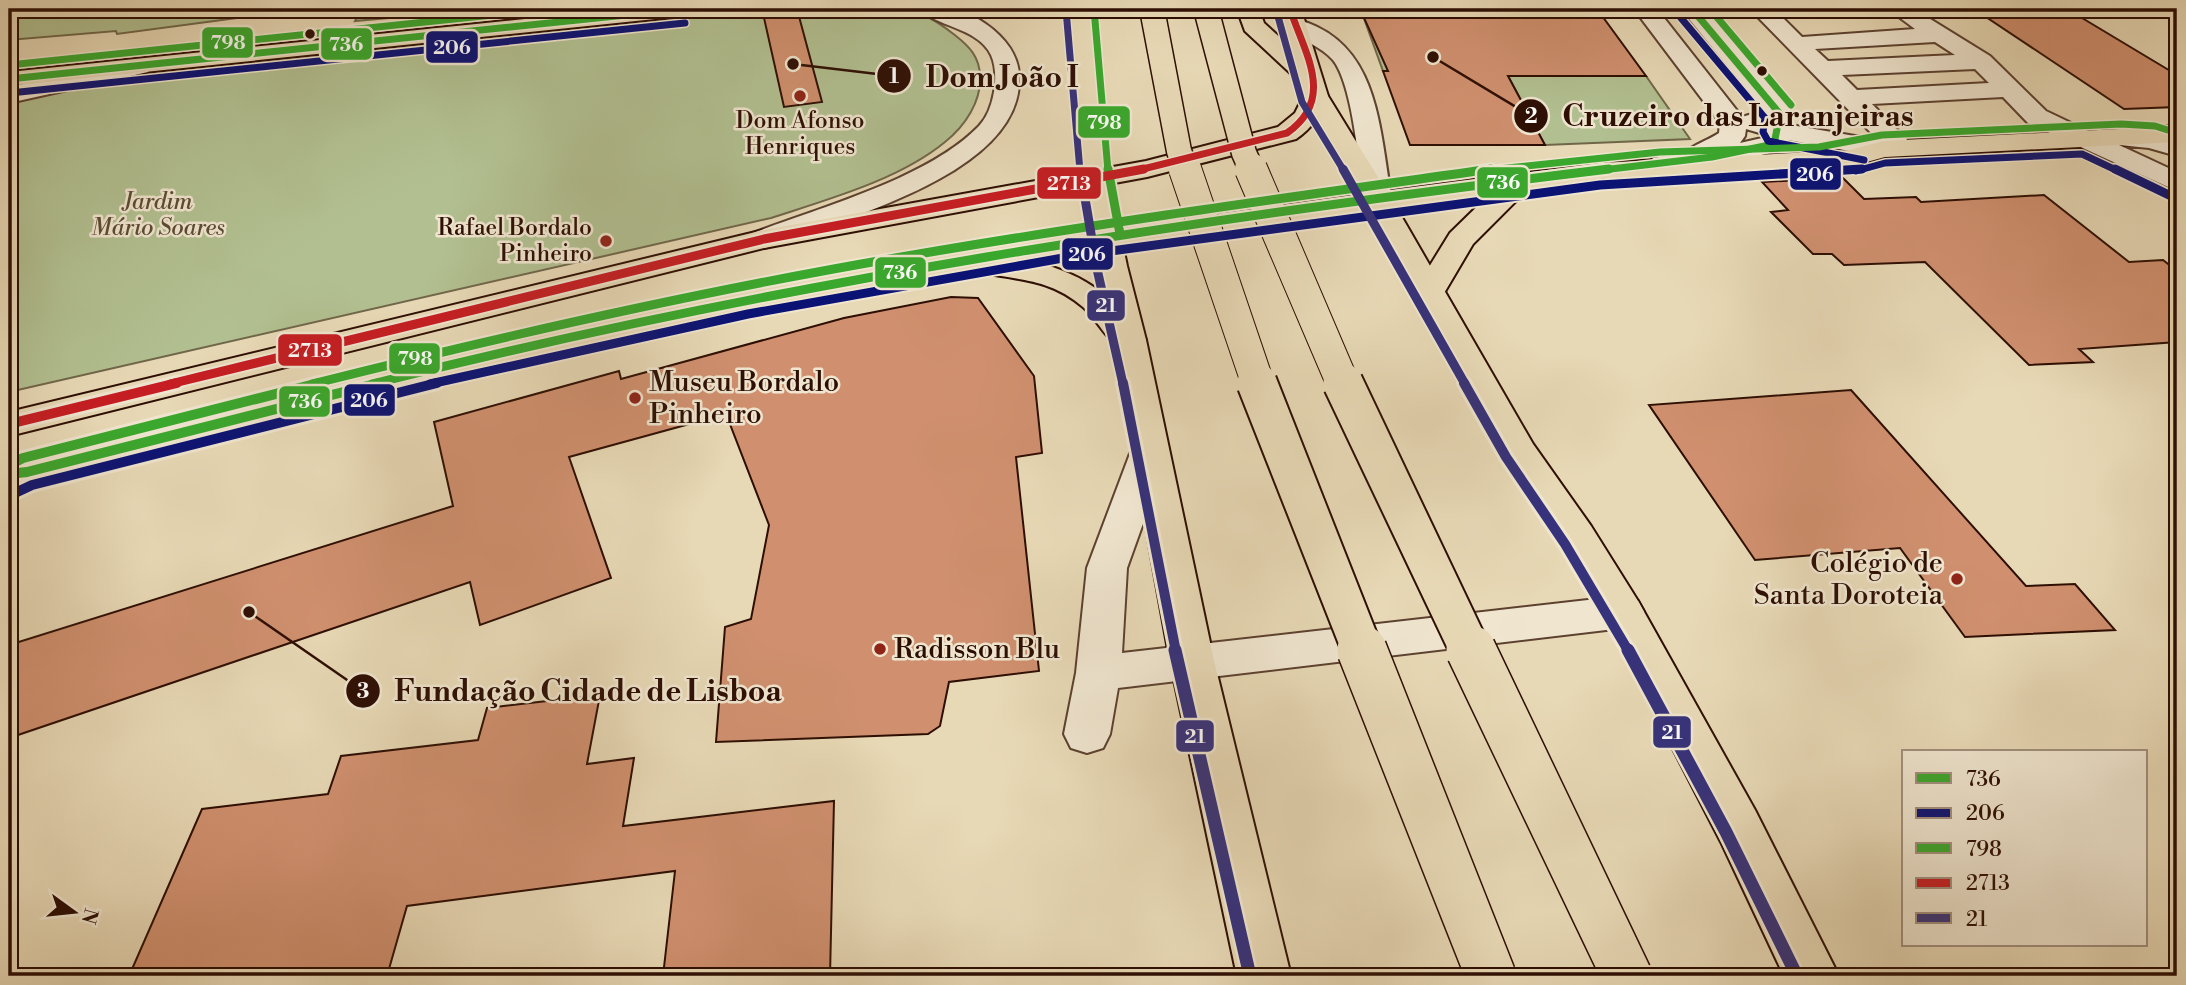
<svg xmlns="http://www.w3.org/2000/svg" width="2186" height="985" font-family="'Libre Bodoni',serif">
<style>
.green{fill:#b2c091;stroke:#70674a;stroke-width:2}
.building{fill:#d0906f;stroke:#2d0e03;stroke-width:2}
.lines{fill:none;stroke-linecap:round;stroke-linejoin:round}
.minor-casing{stroke:#5c4130;stroke-width:4}
.major-casing{stroke:#2d0e03;stroke-width:4}
.highway-casing{stroke:#2d0e03;stroke-width:4}
.minor{fill:#f0e6d0;fill-rule:evenodd}
.major{fill:#e8d9b6;fill-rule:evenodd}
.highway{fill:#e8d9b6;fill-rule:evenodd}
.highway-bridge-far3-casing{stroke:#2d0e03;stroke-width:27;stroke-linecap:butt}
.highway-bridge-far2-casing{stroke:#2d0e03;stroke-width:34;stroke-linecap:butt}
.highway-bridge-far1-casing{stroke:#2d0e03;stroke-width:43;stroke-linecap:butt}
.highway-bridge-casing{stroke:#2d0e03;stroke-width:52;stroke-linecap:butt}
.highway-bridge-far3{stroke:#e8d9b6;stroke-width:24}
.highway-bridge-far2{stroke:#e8d9b6;stroke-width:32}
.highway-bridge-far1{stroke:#e8d9b6;stroke-width:39}
.highway-bridge{stroke:#e8d9b6;stroke-width:49}
.bus-1-far2-casing{stroke:#f0e6d0;stroke-width:10}
.bus-1-far1-casing{stroke:#f0e6d0;stroke-width:13}
.bus-1-casing{stroke:#f0e6d0;stroke-width:16}
.bus-2-far2-casing{stroke:#f0e6d0;stroke-width:10}
.bus-2-far1-casing{stroke:#f0e6d0;stroke-width:13}
.bus-2-casing{stroke:#f0e6d0;stroke-width:16}
.bus-3-far2-casing{stroke:#f0e6d0;stroke-width:10}
.bus-3-far1-casing{stroke:#f0e6d0;stroke-width:13}
.bus-3-casing{stroke:#f0e6d0;stroke-width:16}
.bus-4-far2-casing{stroke:#f0e6d0;stroke-width:10}
.bus-4-far1-casing{stroke:#f0e6d0;stroke-width:13}
.bus-4-casing{stroke:#f0e6d0;stroke-width:16}
.bus-5-far3-casing{stroke:#f0e6d0;stroke-width:10}
.bus-5-far2-casing{stroke:#f0e6d0;stroke-width:13}
.bus-5-far1-casing{stroke:#f0e6d0;stroke-width:16}
.bus-5-casing{stroke:#f0e6d0;stroke-width:18}
.bus-1-far2{stroke:#3aa82d;stroke-width:7}
.bus-1-far1{stroke:#3aa82d;stroke-width:9}
.bus-1{stroke:#3aa82d;stroke-width:10}
.bus-2-far2{stroke:#0a1274;stroke-width:7}
.bus-2-far1{stroke:#0a1274;stroke-width:9}
.bus-2{stroke:#0a1274;stroke-width:10}
.bus-3-far2{stroke:#3aa82d;stroke-width:7}
.bus-3-far1{stroke:#3aa82d;stroke-width:9}
.bus-3{stroke:#3aa82d;stroke-width:10}
.bus-4-far2{stroke:#c61d23;stroke-width:7}
.bus-4-far1{stroke:#c61d23;stroke-width:9}
.bus-4{stroke:#c61d23;stroke-width:10}
.bus-5-far3{stroke:#36327b;stroke-width:7}
.bus-5-far2{stroke:#36327b;stroke-width:9}
.bus-5-far1{stroke:#36327b;stroke-width:10}
.bus-5{stroke:#36327b;stroke-width:13}
.bus-dot{fill:#2d0e03;stroke:#f0e6d0;stroke-width:2.5}
.poi-dot{fill:#8f2418;stroke:#f0e6d0;stroke-width:2.5}
.labels{text-anchor:middle;dominant-baseline:central;stroke-width:5;stroke-linejoin:round;paint-order:stroke}
.far-poi-label{font-size:23px;fill:#2d0e03;stroke:#f0e6d0}
.far-park-label{font-size:23px;font-style:italic;fill:#5c4c35;stroke:#f0e6d0}
.poi-label{font-size:28px;fill:#2d0e03;stroke:#f0e6d0;text-anchor:start}
.leader{fill:none;stroke:#2d0e03;stroke-width:2.5}
.callout-dot{fill:#2d0e03;stroke:#f0e6d0;stroke-width:2.5}
.mark-label{font-size:21px;text-anchor:middle;font-weight:bold;fill:#fff}
.callout-label{font-size:30px;text-anchor:middle;font-weight:bold;fill:#2d0e03;stroke:#f0e6d0;stroke-width:5;stroke-linejoin:round;paint-order:stroke}
.line-badge{stroke:#f0e6d0;stroke-width:2.5}
.badge-label{font-size:19px;text-anchor:middle;font-weight:bold;fill:#fff}
</style>
<rect width="100%" height="100%" fill="#e8d9b6"/>
<filter id="stains"><feTurbulence type="fractalNoise" baseFrequency=".00286" numOctaves="4"/><feColorMatrix values="0 0 0 0 .2 0 0 0 0 .09 0 0 0 0 .02 0 0 0 .5 -.17"/></filter>
<radialGradient id="worn" r=".72"><stop offset=".6" stop-color="#630" stop-opacity="0"/><stop offset="1" stop-color="#630" stop-opacity=".3"/></radialGradient>
<!-- green -->
<path class="green" d="M 9,9 L 276,9 L 252,16 L 117,34 L 116,31 L 9,40 Z
M 362,9 L 488,9 L 355,21 Z
M 777,9 C 822,9 883,1 925,16 C 936,20 947,29 956,36 C 970,47 979,57 980,75 C 982,101 965,126 945,142 C 899,180 826,200 771,218 L 9,392 L 9,89 Z
M 1362,13 L 1530,13 L 1646,76 L 1690,139 L 1545,145 L 1506,72 L 1383,71 Z"/>
<!-- building -->
<path class="building" d="M 762,9 L 797,9 L 822,102 L 784,107 Z
M 1360,9 L 1597,9 L 1646,76 L 1508,76 L 1545,145 L 1410,145 L 1383,71 L 1388,71 Z
M 1974,9 L 2067,9 L 2177,75 L 2177,107 L 2124,109 Z
M 1843,178 L 1864,199 L 1916,197 L 1921,202 L 2044,195 L 2129,262 L 2163,260 L 2177,271 L 2177,342 L 2079,349 L 2093,362 L 2029,365 L 1925,262 L 1844,265 L 1832,254 L 1813,254 L 1771,212 L 1788,210 L 1762,182 Z
M 951,297 L 978,298 L 1034,376 L 1042,453 L 1016,457 L 1039,671 L 949,682 L 940,726 L 928,734 L 716,742 L 725,627 L 751,619 L 769,525 L 726,414 L 569,457 L 611,578 L 480,625 L 470,582 L 9,738 L 9,645 L 453,506 L 434,422 L 619,371 L 621,379 L 844,318 Z
M 1851,390 L 2026,586 L 2075,584 L 2115,630 L 1965,637 L 1900,548 L 1755,560 L 1649,405 Z
M 600,695 L 587,764 L 634,758 L 623,826 L 834,801 L 830,976 L 663,976 L 675,871 L 407,906 L 387,976 L 129,976 L 202,809 L 328,794 L 341,756 L 478,740 L 487,708 Z"/>
<g class="lines">
<!-- minor casing -->
<g class="minor-casing">
<path id="minor" d="M 922,9 C 932,9 944,7 954,9 C 975,14 998,30 1010,48 C 1019,62 1021,77 1018,93 C 1003,177 845,218 775,245 L 764,248 L 753,245 L 749,239 L 753,233 C 821,207 929,178 979,126 C 994,110 1000,75 991,55 C 978,27 932,26 922,9 Z
M 1634,9 L 1657,9 L 1742,117 L 1752,114 L 1766,118 L 1767,115 L 1681,9 L 1704,9 L 1789,108 L 1793,114 L 1791,125 L 1878,140 L 1750,9 L 1774,9 L 1802,37 L 1915,29 L 1888,9 L 1914,9 L 1990,56 L 2046,111 L 2111,142 L 2109,138 L 2113,132 C 2134,127 2157,133 2177,139 L 2177,156 L 2149,148 L 2119,145 L 2177,172 L 2177,191 L 2028,123 L 2003,97 L 1872,104 L 1915,148 L 1911,154 C 1901,156 1893,155 1883,157 L 1788,140 L 1784,150 L 1774,152 C 1743,159 1682,177 1653,170 L 1649,164 L 1653,158 L 1685,153 C 1692,145 1709,140 1719,133 L 1720,123 ZM 1935,42 L 1955,55 L 1828,61 L 1815,49 ZM 1975,69 L 1989,83 L 1857,90 L 1842,75 ZM 1746,129 L 1763,134 L 1762,138 L 1740,143 L 1745,136 Z
M 1295,19 C 1380,40 1379,129 1392,200 L 1388,206 L 1378,209 L 1368,206 L 1364,200 C 1359,167 1353,85 1333,60 C 1322,47 1302,40 1287,31 L 1283,26 L 1287,21 Z
M 139,60 L 148,62 L 151,67 L 148,72 L 9,103 L 9,87 Z
M 1150,439 L 1163,442 L 1169,451 L 1127,568 L 1122,653 L 1623,596 L 1638,601 L 1644,612 L 1638,623 L 1623,628 L 1118,688 L 1110,734 L 1103,748 L 1087,753 L 1071,748 L 1064,734 L 1076,673 L 1087,568 L 1131,451 L 1137,442 Z"/>
</g>
<!-- major casing -->
<g class="major-casing">
<path id="major" d="M 621,9 L 695,9 L 692,14 L 684,16 L 9,86 L 9,72 Z
M 1237,9 L 1259,9 L 1264,23 L 1318,72 L 1321,77 L 1318,82 L 1309,84 L 1300,82 L 1245,31 Z
M 1315,88 L 1324,91 L 1328,96 C 1322,114 1312,128 1296,139 L 1147,177 L 764,248 L 9,436 L 9,412 L 764,230 L 1146,161 L 1278,127 L 1295,113 L 1306,91 Z
M 2177,126 L 2177,142 L 1885,157 L 1852,166 L 1599,179 L 1528,189 L 1473,244 L 1440,300 L 1429,303 L 1418,300 L 1413,293 L 1450,233 L 1490,194 L 1072,251 L 1025,260 C 1078,270 1115,295 1146,340 L 1141,347 C 1109,355 1104,325 1083,307 C 1049,278 1020,281 980,272 L 978,268 L 745,310 L 466,371 L 39,482 L 9,493 L 9,465 L 14,463 L 465,350 L 745,290 L 1072,233 L 1599,163 L 1850,150 L 1883,141 Z"/>
</g>
<!-- highway casing -->
<g class="highway-casing">
<path id="highway" d="M 1069,9 L 1091,9 L 1109,179 L 1127,266 L 1146,340 L 1214,661 L 1291,976 L 1237,976 L 1170,661 L 1112,340 L 1095,266 L 1081,179 Z
M 1279,9 L 1301,9 L 1328,96 L 1392,200 L 1533,444 L 1591,526 L 1638,601 L 1755,810 L 1839,976 L 1784,976 L 1721,842 L 1606,619 L 1563,546 L 1499,450 L 1364,200 L 1302,96 Z"/>
</g>
<!-- minor -->
<use href="#minor" class="minor"/>
<!-- major -->
<use href="#major" class="major"/>
<!-- highway -->
<use href="#highway" class="highway"/>
<!-- highway-bridge-far3 casing -->
<g class="highway-bridge-far3-casing">
<path id="highway-bridge-far3" d="M 1152,9 L 1179,151 L 1186,171
M 1206,9 L 1244,153 L 1252,171"/>
</g>
<!-- highway-bridge-far2 casing -->
<g class="highway-bridge-far2-casing">
<path id="highway-bridge-far2" d="M 1185,169 L 1258,384
M 1251,169 L 1343,384"/>
</g>
<!-- highway-bridge-far1 casing -->
<g class="highway-bridge-far1-casing">
<path id="highway-bridge-far1" d="M 1257,383 L 1363,652
M 1343,383 L 1471,652"/>
</g>
<!-- highway-bridge casing -->
<g class="highway-bridge-casing">
<path id="highway-bridge" d="M 1362,650 L 1491,976
M 1471,650 L 1627,976"/>
</g>
<!-- highway-bridge-far3 -->
<use href="#highway-bridge-far3" class="highway-bridge-far3"/>
<!-- highway-bridge-far2 -->
<use href="#highway-bridge-far2" class="highway-bridge-far2"/>
<!-- highway-bridge-far1 -->
<use href="#highway-bridge-far1" class="highway-bridge-far1"/>
<!-- highway-bridge -->
<use href="#highway-bridge" class="highway-bridge"/>
<!-- bus-1-far2 casing -->
<g class="bus-1-far2-casing">
<path id="bus-1-far2" d="M 1692,9 L 1780,114
M 9,79 L 684,9
M 1594,171 L 1712,157 L 1774,144 L 1780,114"/>
</g>
<!-- bus-1-far1 casing -->
<g class="bus-1-far1-casing">
<path id="bus-1-far1" d="M 372,384 C 778,282 1193,219 1609,169"/>
</g>
<!-- bus-1 casing -->
<g class="bus-1-casing">
<path id="bus-1" d="M 9,474 L 27,472 L 379,383"/>
</g>
<!-- bus-2-far2 casing -->
<g class="bus-2-far2-casing">
<path id="bus-2-far2" d="M 1681,18 L 1765,118 L 1763,132 L 1768,141 L 1864,160
M 10,93 L 685,23
M 1856,171 L 1885,163 L 2082,154 L 2118,171"/>
</g>
<!-- bus-2-far1 casing -->
<g class="bus-2-far1-casing">
<path id="bus-2-far1" d="M 2115,169 L 2171,196
M 430,384 L 748,314 L 1074,256 L 1600,185 L 1862,169"/>
</g>
<!-- bus-2 casing -->
<g class="bus-2-casing">
<path id="bus-2" d="M 15,493 L 32,485 L 437,383"/>
</g>
<!-- bus-3-far2 casing -->
<g class="bus-3-far2-casing">
<path id="bus-3-far2" d="M 1094,9 L 1108,171
M 1710,9 L 1791,105
M 9,65 L 551,9
M 1479,171 L 1660,152 L 1819,147 L 1882,135 L 2121,124 L 2155,126 L 2177,133"/>
</g>
<!-- bus-3-far1 casing -->
<g class="bus-3-far1-casing">
<path id="bus-3-far1" d="M 1108,169 L 1120,234
M 312,384 C 511,334 711,289 913,255 C 1105,222 1298,196 1491,169"/>
</g>
<!-- bus-3 casing -->
<g class="bus-3-casing">
<path id="bus-3" d="M 9,465 L 23,458 L 319,383"/>
</g>
<!-- bus-4-far2 casing -->
<g class="bus-4-far2-casing">
<path id="bus-4-far2" d="M 1135,171 L 1287,133 C 1336,99 1305,54 1290,9"/>
</g>
<!-- bus-4-far1 casing -->
<g class="bus-4-far1-casing">
<path id="bus-4-far1" d="M 170,384 L 764,239 L 1144,169"/>
</g>
<!-- bus-4 casing -->
<g class="bus-4-casing">
<path id="bus-4" d="M 9,424 L 177,383"/>
</g>
<!-- bus-5-far3 casing -->
<g class="bus-5-far3-casing">
<path id="bus-5-far3" d="M 1066,10 L 1080,171
M 1277,13 L 1302,102 L 1344,171"/>
</g>
<!-- bus-5-far2 casing -->
<g class="bus-5-far2-casing">
<path id="bus-5-far2" d="M 1080,169 L 1097,269 L 1123,384
M 1343,169 L 1465,384"/>
</g>
<!-- bus-5-far1 casing -->
<g class="bus-5-far1-casing">
<path id="bus-5-far1" d="M 1123,383 L 1176,652
M 1464,383 L 1506,457 L 1565,544 L 1629,652"/>
</g>
<!-- bus-5 casing -->
<g class="bus-5-casing">
<path id="bus-5" d="M 1175,650 L 1250,976
M 1628,650 L 1726,832 L 1797,976"/>
</g>
<!-- bus-1-far2 -->
<use href="#bus-1-far2" class="bus-1-far2"/>
<!-- bus-1-far1 -->
<use href="#bus-1-far1" class="bus-1-far1"/>
<!-- bus-1 -->
<use href="#bus-1" class="bus-1"/>
<!-- bus-2-far2 -->
<use href="#bus-2-far2" class="bus-2-far2"/>
<!-- bus-2-far1 -->
<use href="#bus-2-far1" class="bus-2-far1"/>
<!-- bus-2 -->
<use href="#bus-2" class="bus-2"/>
<!-- bus-3-far2 -->
<use href="#bus-3-far2" class="bus-3-far2"/>
<!-- bus-3-far1 -->
<use href="#bus-3-far1" class="bus-3-far1"/>
<!-- bus-3 -->
<use href="#bus-3" class="bus-3"/>
<!-- bus-4-far2 -->
<use href="#bus-4-far2" class="bus-4-far2"/>
<!-- bus-4-far1 -->
<use href="#bus-4-far1" class="bus-4-far1"/>
<!-- bus-4 -->
<use href="#bus-4" class="bus-4"/>
<!-- bus-5-far3 -->
<use href="#bus-5-far3" class="bus-5-far3"/>
<!-- bus-5-far2 -->
<use href="#bus-5-far2" class="bus-5-far2"/>
<!-- bus-5-far1 -->
<use href="#bus-5-far1" class="bus-5-far1"/>
<!-- bus-5 -->
<use href="#bus-5" class="bus-5"/>
</g>
<!-- markers -->
<g class="bus-dot">
<circle cx="310" cy="34" r="6"/>
<circle cx="1762" cy="71" r="6"/>
</g>
<g class="poi-dot">
<circle cx="800" cy="96" r="7"/>
<circle cx="606" cy="241" r="7"/>
<circle cx="635" cy="398" r="7"/>
<circle cx="1957" cy="579" r="7"/>
<circle cx="880" cy="649" r="7"/>
</g>
<g class="labels">
<!-- far-poi labels -->
<g class="far-poi-label">
<text x="800" y="121">Dom Afonso<tspan x="800" dy="26">Henriques</tspan></text>
<text x="592" y="228" text-anchor="end">Rafael Bordalo<tspan x="592" dy="26">Pinheiro</tspan></text>
</g>
<!-- far-park labels -->
<g class="far-park-label">
<text x="158" y="202">Jardim<tspan x="158" dy="26">Mário Soares</tspan></text>
</g>
<!-- poi labels -->
<g class="poi-label">
<text x="649" y="382">Museu Bordalo<tspan x="649" dy="32">Pinheiro</tspan></text>
<text x="1943" y="563" text-anchor="end">Colégio de<tspan x="1943" dy="32">Santa Doroteia</tspan></text>
<text x="894" y="649">Radisson Blu</text>
</g>
</g>
<!-- callouts -->
<path class="leader" d="M793 64L894 76M1433 57L1531 116M249 612L363 691"/>
<g class="callout-dot">
<circle cx="793" cy="64" r="7"/>
<circle cx="1433" cy="57" r="7"/>
<circle cx="249" cy="612" r="7"/>
<circle cx="894" cy="76" r="18"/>
<circle cx="1531" cy="116" r="18"/>
<circle cx="363" cy="691" r="18"/>
</g>
<g class="mark-label">
<text x="894" y="83">1</text>
<text x="1531" y="123">2</text>
<text x="363" y="698">3</text>
</g>
<g class="callout-label">
<text x="1002" y="87">Dom João I</text>
<text x="1738" y="126">Cruzeiro das Laranjeiras</text>
<text x="588" y="701">Fundação Cidade de Lisboa</text>
</g>
<g class="line-badge">
<rect x="201" y="26" width="53" height="33" rx="7" fill="#3aa82d"/>
<rect x="320" y="27" width="53" height="34" rx="7" fill="#3aa82d"/>
<rect x="425" y="30" width="54" height="34" rx="7" fill="#0a1274"/>
<rect x="1077" y="105" width="54" height="34" rx="7" fill="#3aa82d"/>
<rect x="1789" y="157" width="53" height="34" rx="7" fill="#0a1274"/>
<rect x="1476" y="166" width="53" height="33" rx="7" fill="#3aa82d"/>
<rect x="1036" y="166" width="66" height="34" rx="7" fill="#c61d23"/>
<rect x="1061" y="237" width="53" height="34" rx="7" fill="#0a1274"/>
<rect x="874" y="256" width="53" height="33" rx="7" fill="#3aa82d"/>
<rect x="1086" y="289" width="40" height="33" rx="7" fill="#36327b"/>
<rect x="277" y="333" width="66" height="34" rx="7" fill="#c61d23"/>
<rect x="388" y="342" width="53" height="33" rx="7" fill="#3aa82d"/>
<rect x="343" y="383" width="53" height="34" rx="7" fill="#0a1274"/>
<rect x="278" y="385" width="53" height="33" rx="7" fill="#3aa82d"/>
<rect x="1652" y="715" width="40" height="34" rx="7" fill="#36327b"/>
<rect x="1175" y="719" width="40" height="34" rx="7" fill="#36327b"/>
</g>
<g class="badge-label">
<text x="228" y="49">798</text>
<text x="346" y="51">736</text>
<text x="452" y="54">206</text>
<text x="1104" y="129">798</text>
<text x="1815" y="181">206</text>
<text x="1503" y="189">736</text>
<text x="1069" y="190">2713</text>
<text x="1087" y="261">206</text>
<text x="900" y="279">736</text>
<text x="1106" y="312">21</text>
<text x="310" y="357">2713</text>
<text x="415" y="365">798</text>
<text x="369" y="407">206</text>
<text x="305" y="408">736</text>
<text x="1672" y="739">21</text>
<text x="1195" y="743">21</text>
</g>
<!-- margin -->
<rect width="2186" height="985" fill="none" stroke="#e8d9b6" stroke-width="35"/>
<rect x="10" y="10" width="2165" height="964" fill="none" stroke="#2d0e03" stroke-width="3.5"/>
<rect x="18" y="18" width="2151" height="950" fill="none" stroke="#2d0e03" stroke-width="2"/>
<!-- legend -->
<rect x="1902" y="750" width="245" height="196" fill="#f0e6d0" stroke="#a2907e" stroke-width="2"/>
<rect x="1916" y="773" width="35" height="10" fill="#3aa82d" stroke="#a2907e" stroke-width="2"/>
<text x="1966" y="786" font-size="21" fill="#2d0e03">736</text>
<rect x="1916" y="808" width="35" height="10" fill="#0a1274" stroke="#a2907e" stroke-width="2"/>
<text x="1966" y="820" font-size="21" fill="#2d0e03">206</text>
<rect x="1916" y="843" width="35" height="10" fill="#3aa82d" stroke="#a2907e" stroke-width="2"/>
<text x="1966" y="856" font-size="21" fill="#2d0e03">798</text>
<rect x="1916" y="878" width="35" height="10" fill="#c61d23" stroke="#a2907e" stroke-width="2"/>
<text x="1966" y="890" font-size="21" fill="#2d0e03">2713</text>
<rect x="1916" y="913" width="35" height="10" fill="#36327b" stroke="#a2907e" stroke-width="2"/>
<text x="1966" y="926" font-size="21" fill="#2d0e03">21</text>
<!-- north arrow -->
<g transform="translate(74 912) rotate(105)" stroke="#f0e6d0" stroke-width="5" paint-order="stroke">
<path d="M0-5L12 26L0 18L-12 26Z" fill="#2d0e03"/>
<text y="-10" font-size="19" font-weight="bold" text-anchor="middle" fill="#2d0e03">N</text>
</g>
<rect width="100%" height="100%" filter="url(#stains)"/>
<rect width="100%" height="100%" fill="url(#worn)"/>
</svg>
